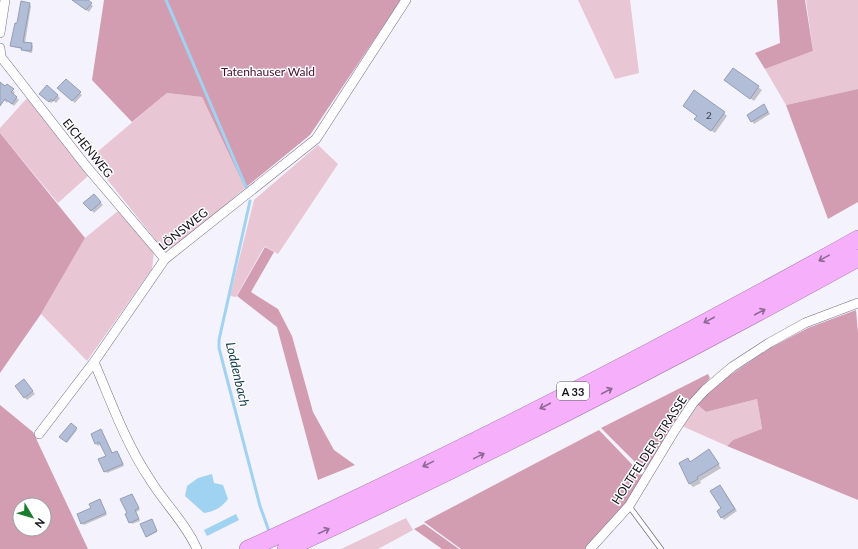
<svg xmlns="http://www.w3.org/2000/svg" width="858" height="549" font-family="Lato,sans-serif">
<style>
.green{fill:#e9c6d3}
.forest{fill:#d29db1;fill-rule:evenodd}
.water{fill:#a0d3f1}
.shadow{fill:#0003}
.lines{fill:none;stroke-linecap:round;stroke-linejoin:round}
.stream{stroke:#a0d3f1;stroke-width:3}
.building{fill:#b2bed7;stroke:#939fb7}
.service-casing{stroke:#746f87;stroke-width:6}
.minor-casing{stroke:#746f87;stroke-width:10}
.motorway-casing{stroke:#a778ac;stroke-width:18}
.service{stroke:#fff;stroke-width:4.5}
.minor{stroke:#fff;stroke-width:9}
.motorway{stroke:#f6b0fb;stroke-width:17}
.oneway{stroke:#906896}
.labels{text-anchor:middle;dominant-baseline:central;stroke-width:3;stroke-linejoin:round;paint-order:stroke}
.number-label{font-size:10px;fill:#3b3c49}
.shield{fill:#fff;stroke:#5a585f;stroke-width:1}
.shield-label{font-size:11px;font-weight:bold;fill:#13111a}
.park-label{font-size:12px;fill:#4b0d2d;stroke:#fff}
.street-label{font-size:12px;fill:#13111a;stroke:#fff}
.water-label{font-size:13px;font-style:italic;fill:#0f394e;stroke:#fff}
</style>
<rect width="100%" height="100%" fill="#f4f2fd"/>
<!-- green -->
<path class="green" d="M 578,0 L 630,0 L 639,73 L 615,79 Z
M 806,0 L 858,0 L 858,89 L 786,105 L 765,69 L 813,51 Z
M 167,93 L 202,97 L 245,188 L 174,248 L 163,249 L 90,158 Z
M 28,97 L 89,175 L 58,203 L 0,133 L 0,128 Z
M 318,145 L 338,164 L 278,254 L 266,247 L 267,246 L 264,247 L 236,297 L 230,296 L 254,200 Z
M 118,211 L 154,252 L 152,269 L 87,361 L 41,314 L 85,238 Z
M 757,399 L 762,430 L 733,440 L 727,446 L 682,426 L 697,404 L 706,412 Z
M 406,518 L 413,530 L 378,549 L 341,549 Z"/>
<!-- forest -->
<path class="forest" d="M 104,0 L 401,0 L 310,135 L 245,188 L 202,97 L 167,93 L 132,122 L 92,80 Z
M 777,0 L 805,0 L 813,51 L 765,69 L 755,53 L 780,43 Z
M 858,89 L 858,202 L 828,219 L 786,105 Z
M 0,133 L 85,238 L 41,314 L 0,373 Z
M 265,247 L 274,252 L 251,292 L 278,309 L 292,336 L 313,412 L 334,450 L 355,465 L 318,480 L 277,327 L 237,296 Z
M 856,310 L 858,333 L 858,500 L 727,446 L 733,440 L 762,429 L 757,399 L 706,412 L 697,404 L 724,379 L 770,348 L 808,328 Z
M 708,374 L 710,378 L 693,398 L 645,470 L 639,466 L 601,428 Z
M 0,405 L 33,432 L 88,549 L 0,549 ZM 20,505 L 44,505 L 44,529 L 20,529 Z
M 599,430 L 645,478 L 622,508 L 586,549 L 461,549 L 424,522 Z
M 424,524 L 459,549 L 442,549 L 414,529 Z"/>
<!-- water -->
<path class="water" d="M 212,474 L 214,483 L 223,485 L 228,499 C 222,507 214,512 204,513 L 185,496 L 187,486 L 198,478 Z
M 236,514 L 239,520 L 207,536 L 204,530 Z"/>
<!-- shadow -->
<path class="shadow" d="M 77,0 L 86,0 L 93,6 L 89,12 L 78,4 Z
M 29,4 L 31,6 L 25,43 L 31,44 L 33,46 L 32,53 L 24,51 L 22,49 L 13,47 L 11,45 L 18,24 Z
M 66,80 L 82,95 L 75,103 L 59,88 Z
M 725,80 L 758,87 L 762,90 L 754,101 Z
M 0,83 L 5,87 L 15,92 L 13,95 L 19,100 L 14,106 L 8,101 L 7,103 L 0,97 Z
M 47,86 L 60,98 L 56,103 L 54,101 L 51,103 L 40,93 Z
M 766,108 L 770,114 L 754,124 L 748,115 Z
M 724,113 L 727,116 L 715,133 L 699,122 L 698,116 Z
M 94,195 L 103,205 L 94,213 L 85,203 Z
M 26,383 L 35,394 L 27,400 L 16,387 Z
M 71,425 L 77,430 L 67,443 L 61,437 Z
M 101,430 L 113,454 L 117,452 L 119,454 L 124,466 L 107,473 L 105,471 L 107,456 L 101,444 L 98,446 L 96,444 L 92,434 Z
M 709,451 L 721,468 L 700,481 L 701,483 L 693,487 L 690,484 L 680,463 L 688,459 L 691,462 Z
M 722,488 L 737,511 L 724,520 L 718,511 L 723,508 Z
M 132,495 L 140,510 L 136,512 L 140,521 L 132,524 L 130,522 L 128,513 Z
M 100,501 L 107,515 L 84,525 L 82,523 L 92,509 Z
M 152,521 L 157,532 L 147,537 L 146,536 Z"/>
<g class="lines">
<!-- stream -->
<path class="stream" d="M 166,0 L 246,187
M 250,201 L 219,340 L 219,348 L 260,506 L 270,534"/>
</g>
<!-- building -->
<path class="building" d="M 72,0 L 88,0 L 92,3 L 86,10 Z
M 21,1 L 30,3 L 23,42 L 32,43 L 31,51 L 21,50 L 22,48 L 10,46 L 15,23 L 17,23 Z
M 733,68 L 759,86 L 750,99 L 724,80 Z
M 66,79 L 81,92 L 72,101 L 57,88 Z
M 0,82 L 5,86 L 7,84 L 14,89 L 11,92 L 17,97 L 12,104 L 5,99 L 0,106 Z
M 47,85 L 58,95 L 53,101 L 51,99 L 49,102 L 39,94 Z
M 694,90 L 725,112 L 711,131 L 694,119 L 697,116 L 683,106 Z
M 764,104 L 768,112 L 751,122 L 747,115 Z
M 94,194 L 101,202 L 91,211 L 83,203 Z
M 24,379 L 33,391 L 24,398 L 15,386 Z
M 71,423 L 77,428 L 66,442 L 59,437 Z
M 101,429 L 112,453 L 117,451 L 123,464 L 104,472 L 98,459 L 106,456 L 99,442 L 95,444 L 91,434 Z
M 709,449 L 719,464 L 697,477 L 698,479 L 689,484 L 679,463 L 688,458 L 690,462 Z
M 720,485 L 735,509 L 721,518 L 717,511 L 721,508 L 710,491 Z
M 132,494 L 139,508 L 135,510 L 139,519 L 129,523 L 125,514 L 127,513 L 120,499 Z
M 100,499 L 106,513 L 81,524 L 77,514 L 91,508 L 89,504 Z
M 152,519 L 157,531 L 146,537 L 140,524 Z"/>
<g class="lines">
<!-- service casing -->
<g class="service-casing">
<path id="service" d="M 629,506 L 661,549"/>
</g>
<!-- minor casing -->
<g class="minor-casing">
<path id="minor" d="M 0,33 L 5,0
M 0,48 L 1,57 L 86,166 L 165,259
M 94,362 C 111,401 125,442 149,478 C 164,503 185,522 197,549
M 39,434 L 94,362 L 165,259 L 316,139 L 406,0
M 590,549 L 629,506 L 675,430 L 693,403 L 705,390 L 732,367 L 769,343 L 805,323 L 858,303"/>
</g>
<!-- motorway casing -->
<g class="motorway-casing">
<path id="motorway" d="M 248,549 C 455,455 659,350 858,239
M 286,549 C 480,459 671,361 858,258"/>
</g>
<!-- service -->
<use href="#service" class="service"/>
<!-- minor -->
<use href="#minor" class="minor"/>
<!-- motorway -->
<use href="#motorway" class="motorway"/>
</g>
<!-- one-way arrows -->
<defs><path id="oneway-shaft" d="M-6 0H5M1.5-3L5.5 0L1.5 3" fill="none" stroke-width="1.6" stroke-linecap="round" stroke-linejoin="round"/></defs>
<g class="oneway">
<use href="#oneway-shaft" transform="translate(824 258) rotate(151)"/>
<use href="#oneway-shaft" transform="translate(760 312) rotate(-28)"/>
<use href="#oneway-shaft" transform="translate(709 320) rotate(152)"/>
<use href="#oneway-shaft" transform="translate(607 391) rotate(-28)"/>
<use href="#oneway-shaft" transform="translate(545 406) rotate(152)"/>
<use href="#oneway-shaft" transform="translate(479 456) rotate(-26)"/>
<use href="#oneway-shaft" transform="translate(428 464) rotate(154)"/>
<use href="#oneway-shaft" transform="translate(324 531) rotate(-25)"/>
</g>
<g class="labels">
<!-- number labels -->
<g class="number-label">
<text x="709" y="115">2</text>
</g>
<!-- shield labels -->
<rect class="shield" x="557" y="382" width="32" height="18" rx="3"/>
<g class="shield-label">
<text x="573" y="391">A 33</text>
</g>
<!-- park labels -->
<g class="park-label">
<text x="268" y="71">Tatenhauser Wald</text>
</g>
<!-- street labels -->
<g class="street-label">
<text transform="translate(88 148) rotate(51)">EICHENWEG</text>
<text transform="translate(183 229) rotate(-39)">LÖNSWEG</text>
<text transform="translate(649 450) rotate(-57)">HOLTFELDER STRASSE</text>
</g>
<!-- water labels -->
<g class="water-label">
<text transform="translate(238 374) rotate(77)">Loddenbach</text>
</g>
</g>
<!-- north arrow -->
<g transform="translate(32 517) rotate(128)"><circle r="19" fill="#ffffff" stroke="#a1a0a3"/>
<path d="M0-3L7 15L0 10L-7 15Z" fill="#1b7c2e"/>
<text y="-6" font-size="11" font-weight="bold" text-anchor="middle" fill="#13111a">N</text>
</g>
</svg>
